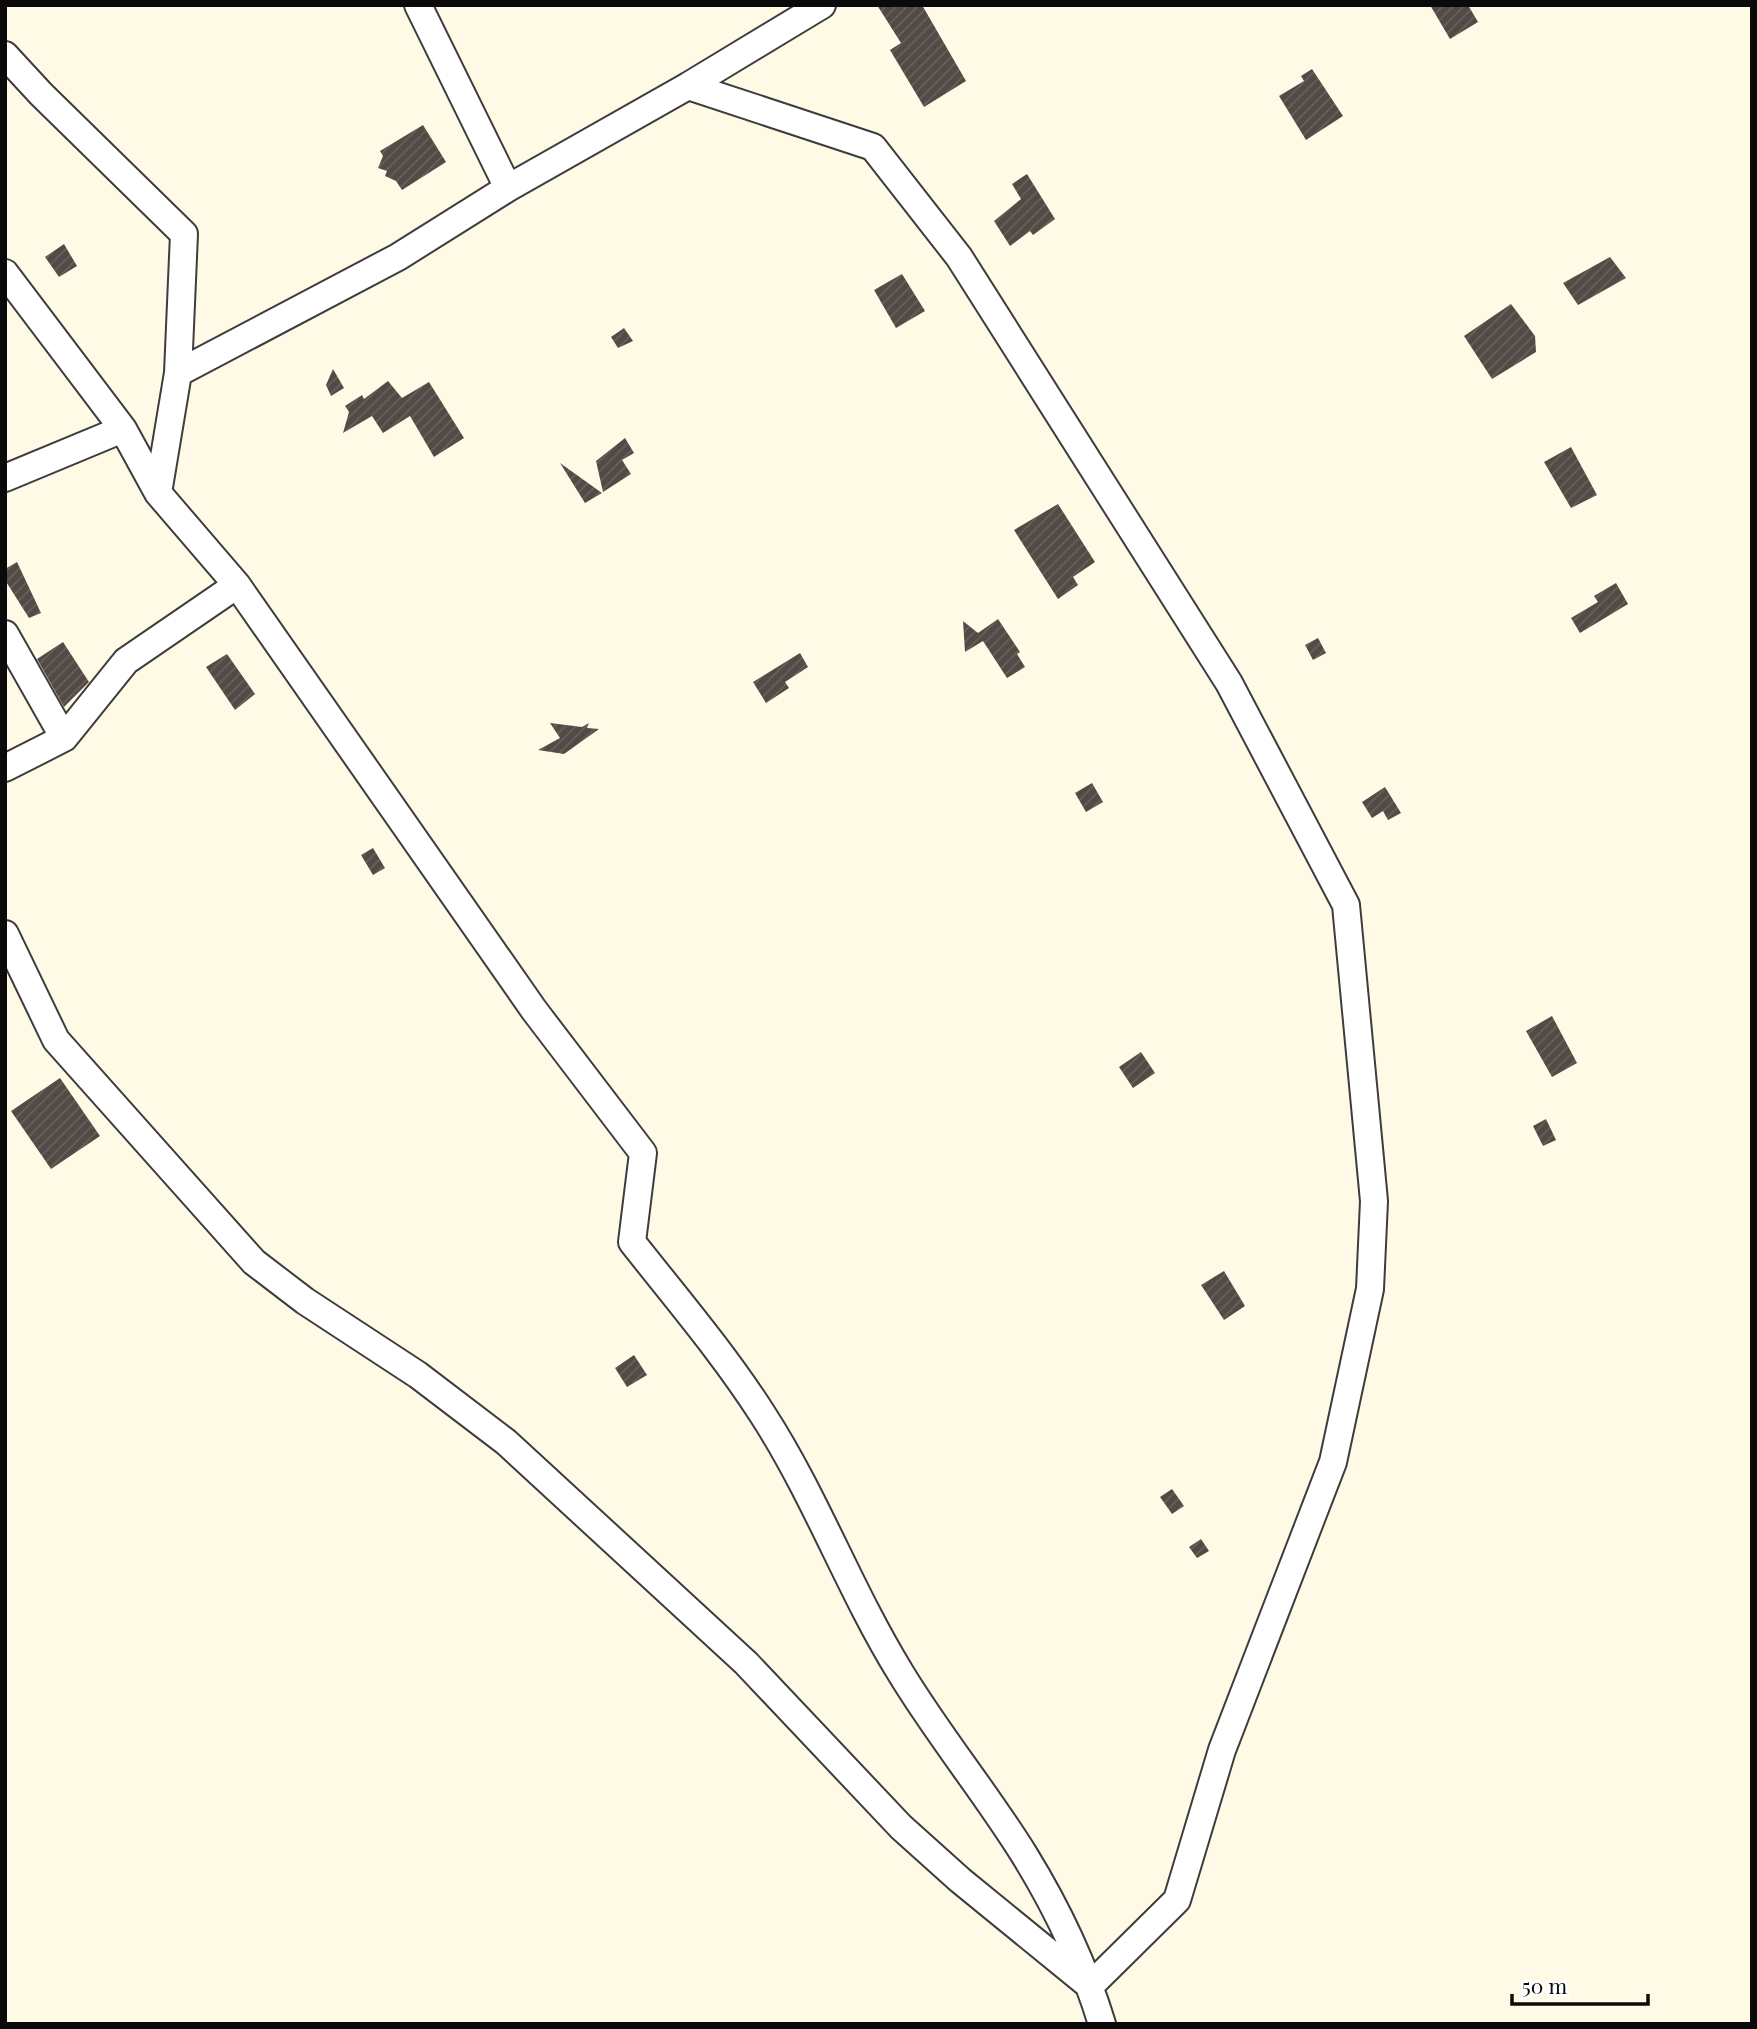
<svg xmlns="http://www.w3.org/2000/svg" width="1757" height="2029" font-family="'Playfair Display',serif">
<style>
.building{fill:url(#building-hatch)}
.lines{fill:none;stroke-linecap:round;stroke-linejoin:round}
.minor-casing{stroke:#3d3d3d;stroke-width:30}
.minor{stroke:#fff;stroke-width:26}
</style>
<defs>
<pattern id="building-hatch" width="6" height="6" patternUnits="userSpaceOnUse" patternTransform="scale(1.75)"><rect width="6" height="6" fill="#534a45"/><path d="M-1 1l2-2M0 6l6-6M5 7l2-2" fill="none" stroke="#67605c"/></pattern>
</defs>
<rect width="100%" height="100%" fill="#fffae6"/>
<!-- building -->
<path class="building" d="M 877,5 L 922,5 L 966,81 L 924,107 L 890,50 L 901,43 Z
M 1430,5 L 1468,5 L 1478,22 L 1450,39 Z
M 1312,69 L 1343,116 L 1306,140 L 1279,96 L 1304,81 L 1301,76 Z
M 423,125 L 446,162 L 402,190 L 396,181 L 385,176 L 387,171 L 378,168 L 383,156 L 380,151 Z
M 1027,174 L 1055,219 L 1033,235 L 1030,231 L 1010,246 L 994,221 L 1021,199 L 1012,184 Z
M 64,244 L 77,266 L 59,277 L 45,257 Z
M 1610,257 L 1626,278 L 1578,305 L 1563,283 Z
M 902,274 L 925,311 L 896,328 L 874,290 Z
M 1511,304 L 1535,336 L 1536,352 L 1492,379 L 1464,336 Z
M 624,328 L 633,341 L 618,348 L 611,337 Z
M 333,369 L 344,388 L 331,396 L 326,385 Z
M 388,381 L 402,398 L 429,382 L 464,438 L 434,457 L 410,416 L 383,433 L 372,416 L 343,433 L 349,412 L 345,406 L 362,395 L 364,399 Z
M 625,438 L 634,453 L 622,460 L 631,474 L 603,492 L 596,461 Z
M 1571,447 L 1597,495 L 1571,508 L 1544,462 Z
M 560,463 L 602,493 L 585,503 Z
M 1058,504 L 1095,562 L 1073,577 L 1078,585 L 1058,599 L 1014,530 Z
M 17,562 L 41,613 L 29,618 L 5,580 L 5,569 Z
M 1616,583 L 1628,604 L 1580,633 L 1571,618 L 1598,602 L 1594,596 Z
M 998,619 L 1020,652 L 1017,654 L 1025,667 L 1007,678 L 983,641 L 965,652 L 963,621 L 978,633 Z
M 1318,638 L 1326,653 L 1313,660 L 1305,645 Z
M 63,642 L 89,682 L 64,707 L 37,659 Z
M 800,653 L 808,667 L 785,682 L 789,688 L 766,703 L 753,682 Z
M 227,654 L 255,694 L 235,710 L 206,667 Z
M 550,723 L 582,727 L 589,723 L 587,728 L 599,729 L 564,754 L 538,750 L 560,738 Z
M 1092,783 L 1103,802 L 1086,812 L 1075,793 Z
M 1385,787 L 1401,813 L 1388,820 L 1383,811 L 1372,818 L 1362,802 Z
M 373,848 L 385,868 L 373,875 L 361,855 Z
M 1552,1016 L 1577,1063 L 1552,1077 L 1526,1031 Z
M 1141,1052 L 1155,1073 L 1133,1088 L 1119,1067 Z
M 60,1078 L 100,1136 L 51,1169 L 11,1111 Z
M 1546,1119 L 1556,1140 L 1543,1146 L 1533,1126 Z
M 1224,1271 L 1245,1306 L 1224,1320 L 1201,1285 Z
M 634,1355 L 647,1375 L 627,1387 L 615,1368 Z
M 1172,1489 L 1184,1506 L 1172,1514 L 1160,1497 Z
M 1201,1539 L 1209,1551 L 1197,1558 L 1189,1547 Z"/>
<g class="lines">
<!-- minor casing -->
<g class="minor-casing">
<path id="minor" d="M 5,55 L 41,94 L 184,234 L 178,373 L 158,493
M 508,188 L 688,86 L 822,5
M 5,273 L 123,429 L 158,493 L 237,585 L 534,1010 L 643,1153 L 632,1242 C 677,1299 724,1354 763,1415 C 816,1497 849,1589 900,1672 C 938,1735 986,1793 1025,1856 C 1057,1908 1084,1965 1102,2024
M 178,373 L 398,257 L 508,188 L 418,5
M 5,478 L 123,429
M 5,634 L 64,738
M 5,768 L 64,738 L 126,661 L 237,585
M 5,934 L 56,1040 L 254,1262 L 305,1301 L 418,1375 L 506,1442 L 746,1663 L 901,1827 L 960,1880 L 1090,1986 L 1177,1900 L 1222,1750 L 1333,1462 L 1370,1289 L 1374,1201 L 1346,905 L 1229,683 L 959,257 L 873,147 L 688,86"/>
</g>
<!-- minor -->
<use href="#minor" class="minor"/>
</g>
<!-- border -->
<rect width="1757" height="2029" fill="none" stroke="#0a0a0a" stroke-width="14"/>
<!-- scale -->
<path d="M1512 1994v10h136v-10" fill="none" stroke="#0a0a0a" stroke-width="3.5"/>
<text x="1522" y="1994" font-size="21" fill="#0a0a0a" stroke="#ffffff" stroke-width="5" paint-order="stroke">50 m</text>
</svg>
